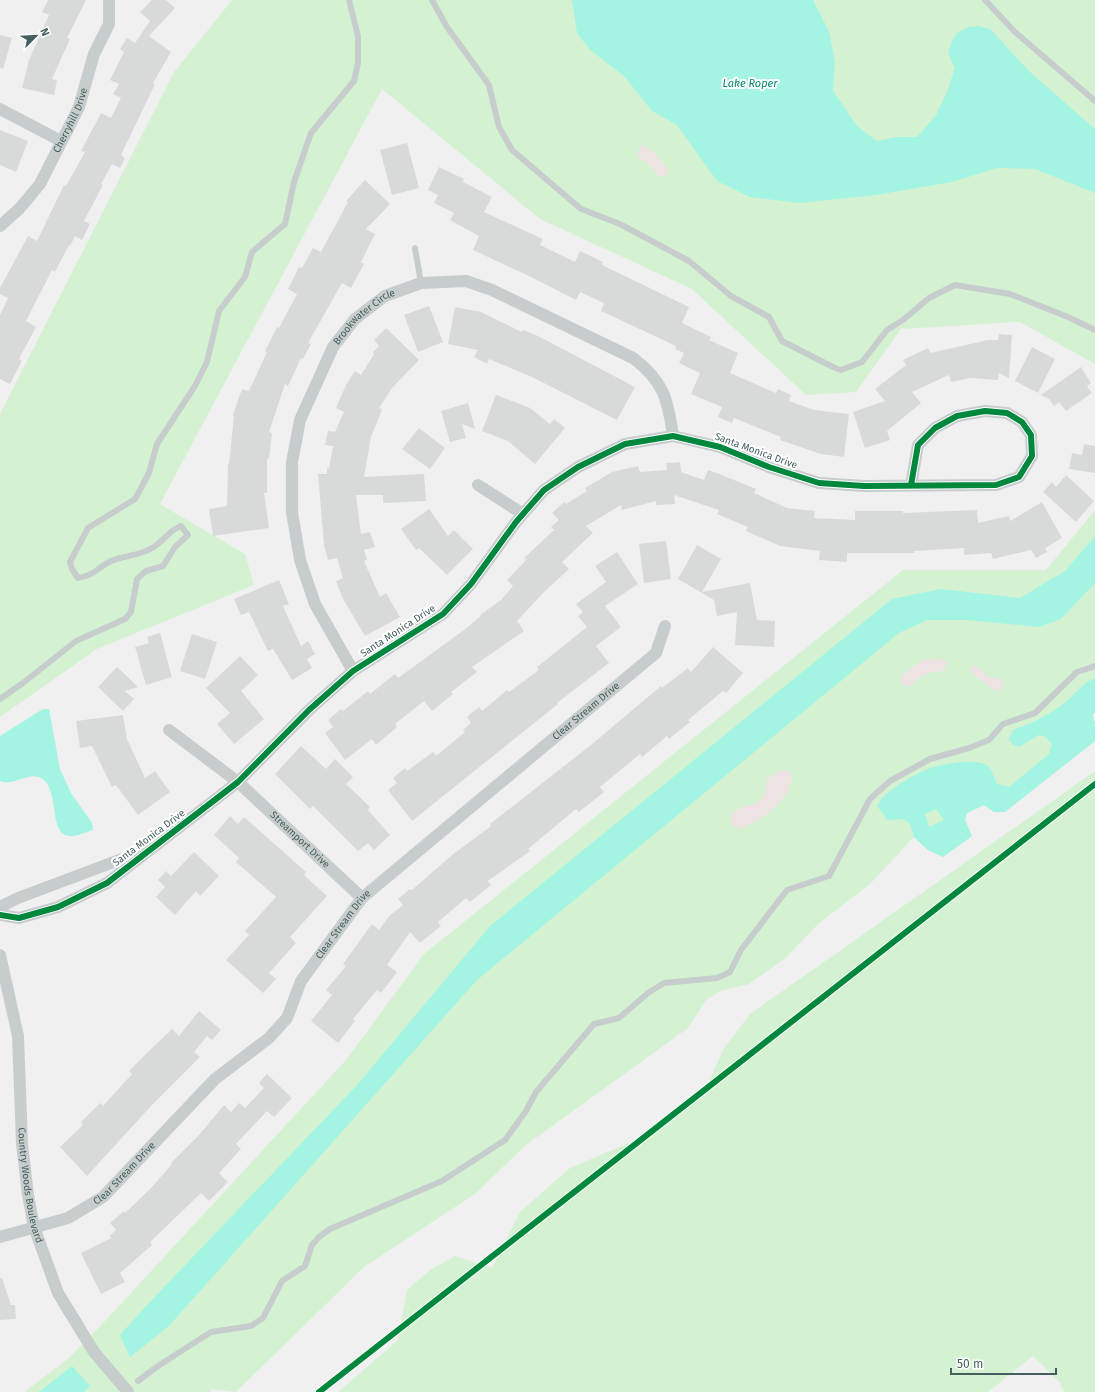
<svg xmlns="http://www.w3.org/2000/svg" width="1095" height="1392" font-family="'Fira Sans',sans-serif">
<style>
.green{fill:#d4f2d2}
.sand{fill:#ece3e2}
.water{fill:#a3f4e2;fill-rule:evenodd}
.building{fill:#d8dada}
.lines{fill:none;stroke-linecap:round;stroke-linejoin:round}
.lane{stroke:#c7cdcd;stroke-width:6}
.street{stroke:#c7cdcd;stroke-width:12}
.cycleway-casing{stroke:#fff;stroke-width:8}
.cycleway{stroke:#00873e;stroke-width:6}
.labels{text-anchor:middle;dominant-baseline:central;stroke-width:4;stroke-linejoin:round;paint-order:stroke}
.street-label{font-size:10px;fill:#455f60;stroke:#fff}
.water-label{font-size:11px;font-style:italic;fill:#058668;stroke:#fff}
</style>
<rect width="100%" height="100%" fill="#f1f0f1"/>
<!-- green -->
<path class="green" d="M 232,0 L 1095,0 L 1095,364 L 1020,322 L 901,329 L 856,392 L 806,395 L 692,289 L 540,219 L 382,89 L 160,504 L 245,554 L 254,585 L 97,649 L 0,717 L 0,414 L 174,72 Z
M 1095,510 L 1095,713 L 1092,715 L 1095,723 L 1095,741 L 1005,812 L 994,812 L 984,805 L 967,813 L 965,820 L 972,836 L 943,857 L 928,850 L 914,837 L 870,884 L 818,924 L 786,958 L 749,984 L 720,991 L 706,1000 L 688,1028 L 526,1145 L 475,1194 L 364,1267 L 236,1392 L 211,1389 L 210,1392 L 24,1392 L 68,1359 L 104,1322 L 346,1060 L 424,954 L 903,570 L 1046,570 Z
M 1095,771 L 1095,1392 L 1064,1392 L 1060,1383 L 1033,1356 L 988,1392 L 338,1392 L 398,1340 L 407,1290 L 430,1270 L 455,1256 L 492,1268 L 520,1212 L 570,1168 L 638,1139 L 705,1090 L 724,1048 L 750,1014 Z"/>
<!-- sand -->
<path class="sand" d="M 642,145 C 650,147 664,163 668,170 L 665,177 L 658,176 L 651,166 L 639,158 L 637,152 Z
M 926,658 L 944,660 L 948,663 L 942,671 C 927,672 921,675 911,686 L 903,686 L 900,680 L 905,672 Z
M 974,665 L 979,667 L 985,675 L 1000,679 L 1004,685 L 1001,691 L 993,690 L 972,673 L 969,670 Z
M 782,770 L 789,771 L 792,775 C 791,802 764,817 742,829 L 732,826 L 730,815 L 743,806 L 751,805 L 760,801 L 765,793 L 767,778 Z"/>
<!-- water -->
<path class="water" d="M 572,0 L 813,0 L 829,31 L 835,62 L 833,91 L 857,126 L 877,141 L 898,137 L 917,137 L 936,115 L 947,92 L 955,68 L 948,53 L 952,41 L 958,32 L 969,27 L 978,26 L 990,29 L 1030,72 L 1095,129 L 1095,193 L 1035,169 L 997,168 L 952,182 L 876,195 L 800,203 L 750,197 L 717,181 L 677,125 L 652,111 L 624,76 L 590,50 L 577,33 Z
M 1095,536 L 1095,583 L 1061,619 L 1039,627 L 968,620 L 927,620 L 899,633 L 477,980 L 168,1327 L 130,1357 L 120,1335 L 146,1306 L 358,1084 L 490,926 L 892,599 L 941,589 L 1020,598 L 1065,571 Z
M 1095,678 L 1095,713 L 1092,715 L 1095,723 L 1095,741 L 1005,812 L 994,812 L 984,805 L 967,813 L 965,820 L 972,836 L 943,857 L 928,850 L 914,837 L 910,824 L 903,819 L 887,820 L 877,806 C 885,791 907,779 923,771 C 935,765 978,756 989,767 C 992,771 995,779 997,784 L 1009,787 L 1049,754 L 1052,744 L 1046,737 L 1039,735 L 1019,747 L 1013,745 L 1009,739 L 1013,730 C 1033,723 1056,712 1071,697 C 1080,689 1084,682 1095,678 ZM 936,809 L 944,820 L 929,827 L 925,814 Z
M 43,709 L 49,709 L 60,769 L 71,793 L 92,823 L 93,830 C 86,832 76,837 69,836 C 49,834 59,793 44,780 C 31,769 15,787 0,781 L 0,736 Z
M 72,1366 L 90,1386 L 84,1392 L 39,1392 Z"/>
<!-- building -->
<path class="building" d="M 48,0 L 86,0 L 67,38 L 70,39 L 52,79 L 57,80 L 54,95 L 22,88 L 29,60 L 49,15 L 42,12 Z
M 152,0 L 166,0 L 175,8 L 149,36 L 171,52 L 153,83 L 155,84 L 121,155 L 125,158 L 120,168 L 112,164 L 101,184 L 103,185 L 84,221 L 90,224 L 82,240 L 75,236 L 70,246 L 69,245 L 55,272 L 52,270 L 26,321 L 36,327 L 19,359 L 22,361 L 10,384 L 0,379 L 0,315 L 8,298 L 0,294 L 0,288 L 28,236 L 37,241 L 64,185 L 66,186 L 85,152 L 81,151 L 101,113 L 111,118 L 121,98 L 113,94 L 119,84 L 110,80 L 124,52 L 120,49 L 127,38 L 135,43 L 150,21 L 140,12 Z
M 0,35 L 12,38 L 3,69 L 0,68 Z
M 0,130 L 28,141 L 16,172 L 0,165 Z
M 407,143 L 419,188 L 392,195 L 380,150 Z
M 439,167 L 464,179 L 463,182 L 492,197 L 484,212 L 543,239 L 540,245 L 575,262 L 580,251 L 603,262 L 602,265 L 689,307 L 682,323 L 711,337 L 709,340 L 738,353 L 730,373 L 776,393 L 778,389 L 791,395 L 789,401 L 814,410 L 849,414 L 844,457 L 821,454 L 780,440 L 781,437 L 734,418 L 732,423 L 718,417 L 722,407 L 691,394 L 700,373 L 679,363 L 684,353 L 675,349 L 676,346 L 601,311 L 604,303 L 580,292 L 576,300 L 527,275 L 473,250 L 479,236 L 450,220 L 454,213 L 434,203 L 438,195 L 428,190 Z
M 365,180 L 390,204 L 366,229 L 375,234 L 361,262 L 364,264 L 351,288 L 342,283 L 308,343 L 311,344 L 303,359 L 301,358 L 288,386 L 285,384 L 269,432 L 272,433 L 269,459 L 267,458 L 267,493 L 264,493 L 269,528 L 213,536 L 209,509 L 227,506 L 228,464 L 229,464 L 234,416 L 233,415 L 242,389 L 249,391 L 267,352 L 265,351 L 277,327 L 279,328 L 297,294 L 288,289 L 299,267 L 302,268 L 313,248 L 321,252 L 348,202 L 346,201 Z
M 429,306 L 443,342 L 418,352 L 404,315 Z
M 455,307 L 481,312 L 522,332 L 523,330 L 538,336 L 635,387 L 617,420 L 532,377 L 489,359 L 487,364 L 474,357 L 478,350 L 448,344 Z
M 386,328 L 419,360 L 392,388 L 379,408 L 382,410 L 371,437 L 364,477 L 424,474 L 426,501 L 383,503 L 383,495 L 356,495 L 361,534 L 370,532 L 375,547 L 364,550 L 367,560 L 364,561 L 380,597 L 386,593 L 400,617 L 365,636 L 342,597 L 336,581 L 343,578 L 337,558 L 328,560 L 324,545 L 318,474 L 327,474 L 327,468 L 329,468 L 333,446 L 325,445 L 328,431 L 335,432 L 344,412 L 336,408 L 346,385 L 355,371 L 361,375 L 374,354 L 373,352 L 379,346 L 374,340 Z
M 999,334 L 1012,335 L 1009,378 L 999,373 L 998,380 L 970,378 L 951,382 L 949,375 L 912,392 L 921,403 L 887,431 L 890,440 L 865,448 L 853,412 L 885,401 L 875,389 L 906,365 L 903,360 L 928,348 L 930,353 L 988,340 L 998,340 Z
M 1032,347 L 1055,359 L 1038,393 L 1015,381 Z
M 1081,367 L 1091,383 L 1087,386 L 1092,393 L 1066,411 L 1059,402 L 1054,406 L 1049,399 L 1041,395 Z
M 496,395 L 530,408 L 550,424 L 554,419 L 565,428 L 535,464 L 508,441 L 482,431 Z
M 468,403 L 475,429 L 462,424 L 466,438 L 450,442 L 441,411 Z
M 419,428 L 445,448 L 430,469 L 402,449 Z
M 1084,444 L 1095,446 L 1095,473 L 1069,469 L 1072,453 L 1082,455 Z
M 680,462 L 681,472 L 704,480 L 708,470 L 722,475 L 756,489 L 754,493 L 787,508 L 815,511 L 814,518 L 855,520 L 855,511 L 903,511 L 903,513 L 977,510 L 978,523 L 1009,516 L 1010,521 L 1042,502 L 1062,538 L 1045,548 L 1047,552 L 1036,558 L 1031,550 L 993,559 L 991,553 L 964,555 L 964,548 L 914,551 L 914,553 L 847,553 L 847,562 L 819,560 L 820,551 L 780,546 L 746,531 L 748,527 L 717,514 L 719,510 L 674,495 L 675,504 L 656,505 L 656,501 L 622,510 L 621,505 L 586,526 L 593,533 L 562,562 L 569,569 L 544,592 L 517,621 L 524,631 L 472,667 L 477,672 L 451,692 L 453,694 L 432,711 L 424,701 L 395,724 L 397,727 L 376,745 L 372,739 L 345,760 L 325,733 L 333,727 L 328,720 L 341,709 L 343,711 L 368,691 L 370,694 L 395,674 L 398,678 L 464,630 L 481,616 L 480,615 L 501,600 L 513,586 L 507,580 L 526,560 L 524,558 L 554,530 L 551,527 L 559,520 L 552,513 L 564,502 L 566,504 L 587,491 L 585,488 L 612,472 L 638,466 L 640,472 L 667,470 L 666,463 Z
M 1066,475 L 1094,501 L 1076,522 L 1043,492 L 1052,482 L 1056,487 Z
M 429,509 L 448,536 L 454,530 L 473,549 L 447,575 L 419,548 L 416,550 L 401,529 Z
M 666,541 L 671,579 L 644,583 L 639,544 Z
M 697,545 L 721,559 L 702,592 L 750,583 L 757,620 L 775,621 L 774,647 L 735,645 L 737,612 L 717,616 L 714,600 L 678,579 Z
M 617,552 L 638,584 L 605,606 L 621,627 L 596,646 L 609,663 L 557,703 L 558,704 L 412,821 L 388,790 L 397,783 L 393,778 L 405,768 L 407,771 L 433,752 L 436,756 L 465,732 L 463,730 L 471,723 L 467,717 L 479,707 L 482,711 L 507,690 L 509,692 L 539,670 L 537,667 L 587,627 L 578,616 L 583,612 L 576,604 L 606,582 L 595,566 Z
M 279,580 L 289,604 L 283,606 L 301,646 L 308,641 L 315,654 L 307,659 L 312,668 L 292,680 L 273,649 L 268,651 L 249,612 L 241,615 L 234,599 Z
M 160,633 L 172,677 L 146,685 L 135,647 L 149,643 L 147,637 Z
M 192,634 L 217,642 L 205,679 L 180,671 Z
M 713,647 L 743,673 L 726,693 L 723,691 L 688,720 L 690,722 L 669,739 L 667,736 L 642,757 L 640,754 L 600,787 L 604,792 L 579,812 L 576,809 L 528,849 L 530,851 L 488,881 L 491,885 L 470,902 L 466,898 L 438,922 L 441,926 L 420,943 L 410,932 L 387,965 L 397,972 L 381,993 L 377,990 L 353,1019 L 355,1021 L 338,1043 L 311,1021 L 332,995 L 326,990 L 346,966 L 343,964 L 372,924 L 379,930 L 389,916 L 403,905 L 398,899 L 410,889 L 412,890 L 452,855 L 491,826 L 490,824 L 591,745 L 661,686 L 662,688 L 688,668 L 691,672 Z
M 240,656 L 258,675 L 241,691 L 264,719 L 234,744 L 217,724 L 230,713 L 206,688 Z
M 117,667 L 138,687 L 125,691 L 134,699 L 123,711 L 98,687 Z
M 123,715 L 127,739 L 145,778 L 155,771 L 170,792 L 138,815 L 116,785 L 112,787 L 92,746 L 80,748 L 76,721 Z
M 301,746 L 326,769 L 335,759 L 353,777 L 346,784 L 370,807 L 368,810 L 390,835 L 374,850 L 368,843 L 358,851 L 313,806 L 310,809 L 275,774 Z
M 230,816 L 238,824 L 244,817 L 306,872 L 304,875 L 327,896 L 290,937 L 296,943 L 269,973 L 276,979 L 263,993 L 226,960 L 249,935 L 245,931 L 276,897 L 236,862 L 239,858 L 214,835 Z
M 194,852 L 219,876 L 200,896 L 196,891 L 175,915 L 156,897 L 165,887 L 158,880 L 166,871 L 171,876 Z
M 199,1011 L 221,1030 L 212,1040 L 207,1036 L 194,1052 L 200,1057 L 152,1105 L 87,1176 L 60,1147 L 83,1125 L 81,1122 L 100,1103 L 103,1106 L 132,1074 L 129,1071 L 148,1052 L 172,1029 L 179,1036 Z
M 267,1074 L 292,1098 L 274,1117 L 267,1111 L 236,1144 L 241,1149 L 219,1173 L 228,1182 L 209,1201 L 201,1193 L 150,1242 L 152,1245 L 120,1273 L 125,1282 L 101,1294 L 81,1253 L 111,1238 L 109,1236 L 116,1230 L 110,1223 L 124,1211 L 125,1213 L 151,1188 L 172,1164 L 171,1163 L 199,1135 L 224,1105 L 231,1112 L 239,1103 L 245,1108 L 264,1088 L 259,1083 Z
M 0,1278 L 2,1278 L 11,1305 L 15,1305 L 16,1319 L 0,1320 Z"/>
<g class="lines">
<!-- lane -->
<path class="lane" d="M 432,0 L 447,27 L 489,85 L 499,127 L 512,150 L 581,209 L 620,224 L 689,261 L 731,296 L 769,317 L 782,341 L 833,367 L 841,370 L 862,362 L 887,330 L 903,320 L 929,298 L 955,285 L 1010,294 L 1068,317 L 1095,330
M 985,0 L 1015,32 L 1095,101
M 415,248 L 421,283
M 0,699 L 23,683 L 76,641 L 125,619 L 131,612 L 137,579 L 146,571 L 163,566 L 175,547 L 188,535 L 181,526 C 169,530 163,542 152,548 C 137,557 124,555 111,561 C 97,568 95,575 78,578 L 72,569 L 70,562 L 88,528 L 135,499 L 149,473 L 157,444 L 195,386 L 207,362 L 219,311 L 245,277 L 252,252 L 285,224 L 294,182 L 311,133 L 354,81 L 358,63 L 358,36 L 349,0
M 138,1381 L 158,1366 L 211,1332 L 251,1326 L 263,1318 L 282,1281 L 305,1266 L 312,1245 L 319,1237 L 330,1229 L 442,1181 L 505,1140 L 526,1111 L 536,1092 L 594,1024 L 619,1018 L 648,993 L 664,983 L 717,978 L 730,972 L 741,950 L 787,890 L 829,876 L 870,799 L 890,781 L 930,759 L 969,748 L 989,740 L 1003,724 L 1035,713 L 1077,672 L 1095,666"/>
<!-- street -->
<g class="street">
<path d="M 0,109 L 61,141"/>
<path id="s1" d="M 0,226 L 20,208 L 40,184 L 79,107 L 94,54 L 109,24 L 109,0"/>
<path d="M 478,485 L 523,514"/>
<path id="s2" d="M 353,671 L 315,604 L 300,560 L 292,512 L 292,462 L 300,420 L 333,347 L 355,319 L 385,296 L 421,283 L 466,281 L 492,290 L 633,358 C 664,381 668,400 673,436"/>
<path id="s3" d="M 169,730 L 238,782 L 362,898"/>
<path d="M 0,907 L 18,898 L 143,851"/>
<path d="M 0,915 L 19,918 L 58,907 L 107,883 L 238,782 L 309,710 L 353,671 L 443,614 L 471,584 L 516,522 L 544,490 L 578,467 L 625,444 L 673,436 L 720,447 L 769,467 L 819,483 L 864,486 L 996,485 L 1019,477 L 1032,456 L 1031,435 L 1022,422 L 1007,413 L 985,411 L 957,416 L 935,428 L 918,445 L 911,485"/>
<path id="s4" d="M 0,955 L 18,1036 L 22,1144 L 28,1195 L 34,1227 L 58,1293 L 94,1352 L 128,1392"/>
<path id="s5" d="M 0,1237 L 68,1218 L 103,1197 L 215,1079 L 269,1038 L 287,1018 L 301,981 L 362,898 L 656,653 L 665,626"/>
</g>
<!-- cycleway casing -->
<g class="cycleway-casing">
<path id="cycleway" d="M 0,915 L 19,918 L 58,907 L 107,883 L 238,782 L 309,710 L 353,671 L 443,614 L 471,584 L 516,522 L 544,490 L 578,467 L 625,444 L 673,436 L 720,447 L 769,467 L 819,483 L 864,486 L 996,485 L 1019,477 L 1032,456 L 1031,435 L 1022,422 L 1007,413 L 985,411 L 957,416 L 935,428 L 918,445 L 911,485
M 319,1392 L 1095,784"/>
</g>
<!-- cycleway -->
<use href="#cycleway" class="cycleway"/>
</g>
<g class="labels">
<!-- street labels -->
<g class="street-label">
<text stroke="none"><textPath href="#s1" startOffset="129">Cherryhill Drive</textPath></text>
<text stroke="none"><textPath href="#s2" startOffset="389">Brookwater Circle</textPath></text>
<text transform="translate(756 451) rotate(20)">Santa Monica Drive</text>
<text transform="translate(398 631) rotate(-33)">Santa Monica Drive</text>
<text stroke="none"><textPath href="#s5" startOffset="803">Clear Stream Drive</textPath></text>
<text transform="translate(149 838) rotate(-37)">Santa Monica Drive</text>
<text stroke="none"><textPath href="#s3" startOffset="171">Streamport Drive</textPath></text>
<text stroke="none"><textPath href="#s5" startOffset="479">Clear Stream Drive</textPath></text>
<text stroke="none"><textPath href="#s5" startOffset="143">Clear Stream Drive</textPath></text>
<text stroke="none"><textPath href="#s4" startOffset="233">Country Woods Boulevard</textPath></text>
</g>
<!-- water labels -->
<g class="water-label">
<text x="750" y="83">Lake Roper</text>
</g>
</g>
<!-- north arrow -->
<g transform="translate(36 36) rotate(66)" stroke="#ffffff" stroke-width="3" paint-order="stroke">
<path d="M0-3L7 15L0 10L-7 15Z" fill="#455f60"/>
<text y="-6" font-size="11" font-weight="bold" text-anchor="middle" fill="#455f60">N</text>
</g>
<!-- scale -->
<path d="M951 1368v6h105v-6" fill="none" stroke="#455f60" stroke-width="2"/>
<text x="957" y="1368" font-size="12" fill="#455f60" stroke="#ffffff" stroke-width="3" paint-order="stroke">50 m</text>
</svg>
